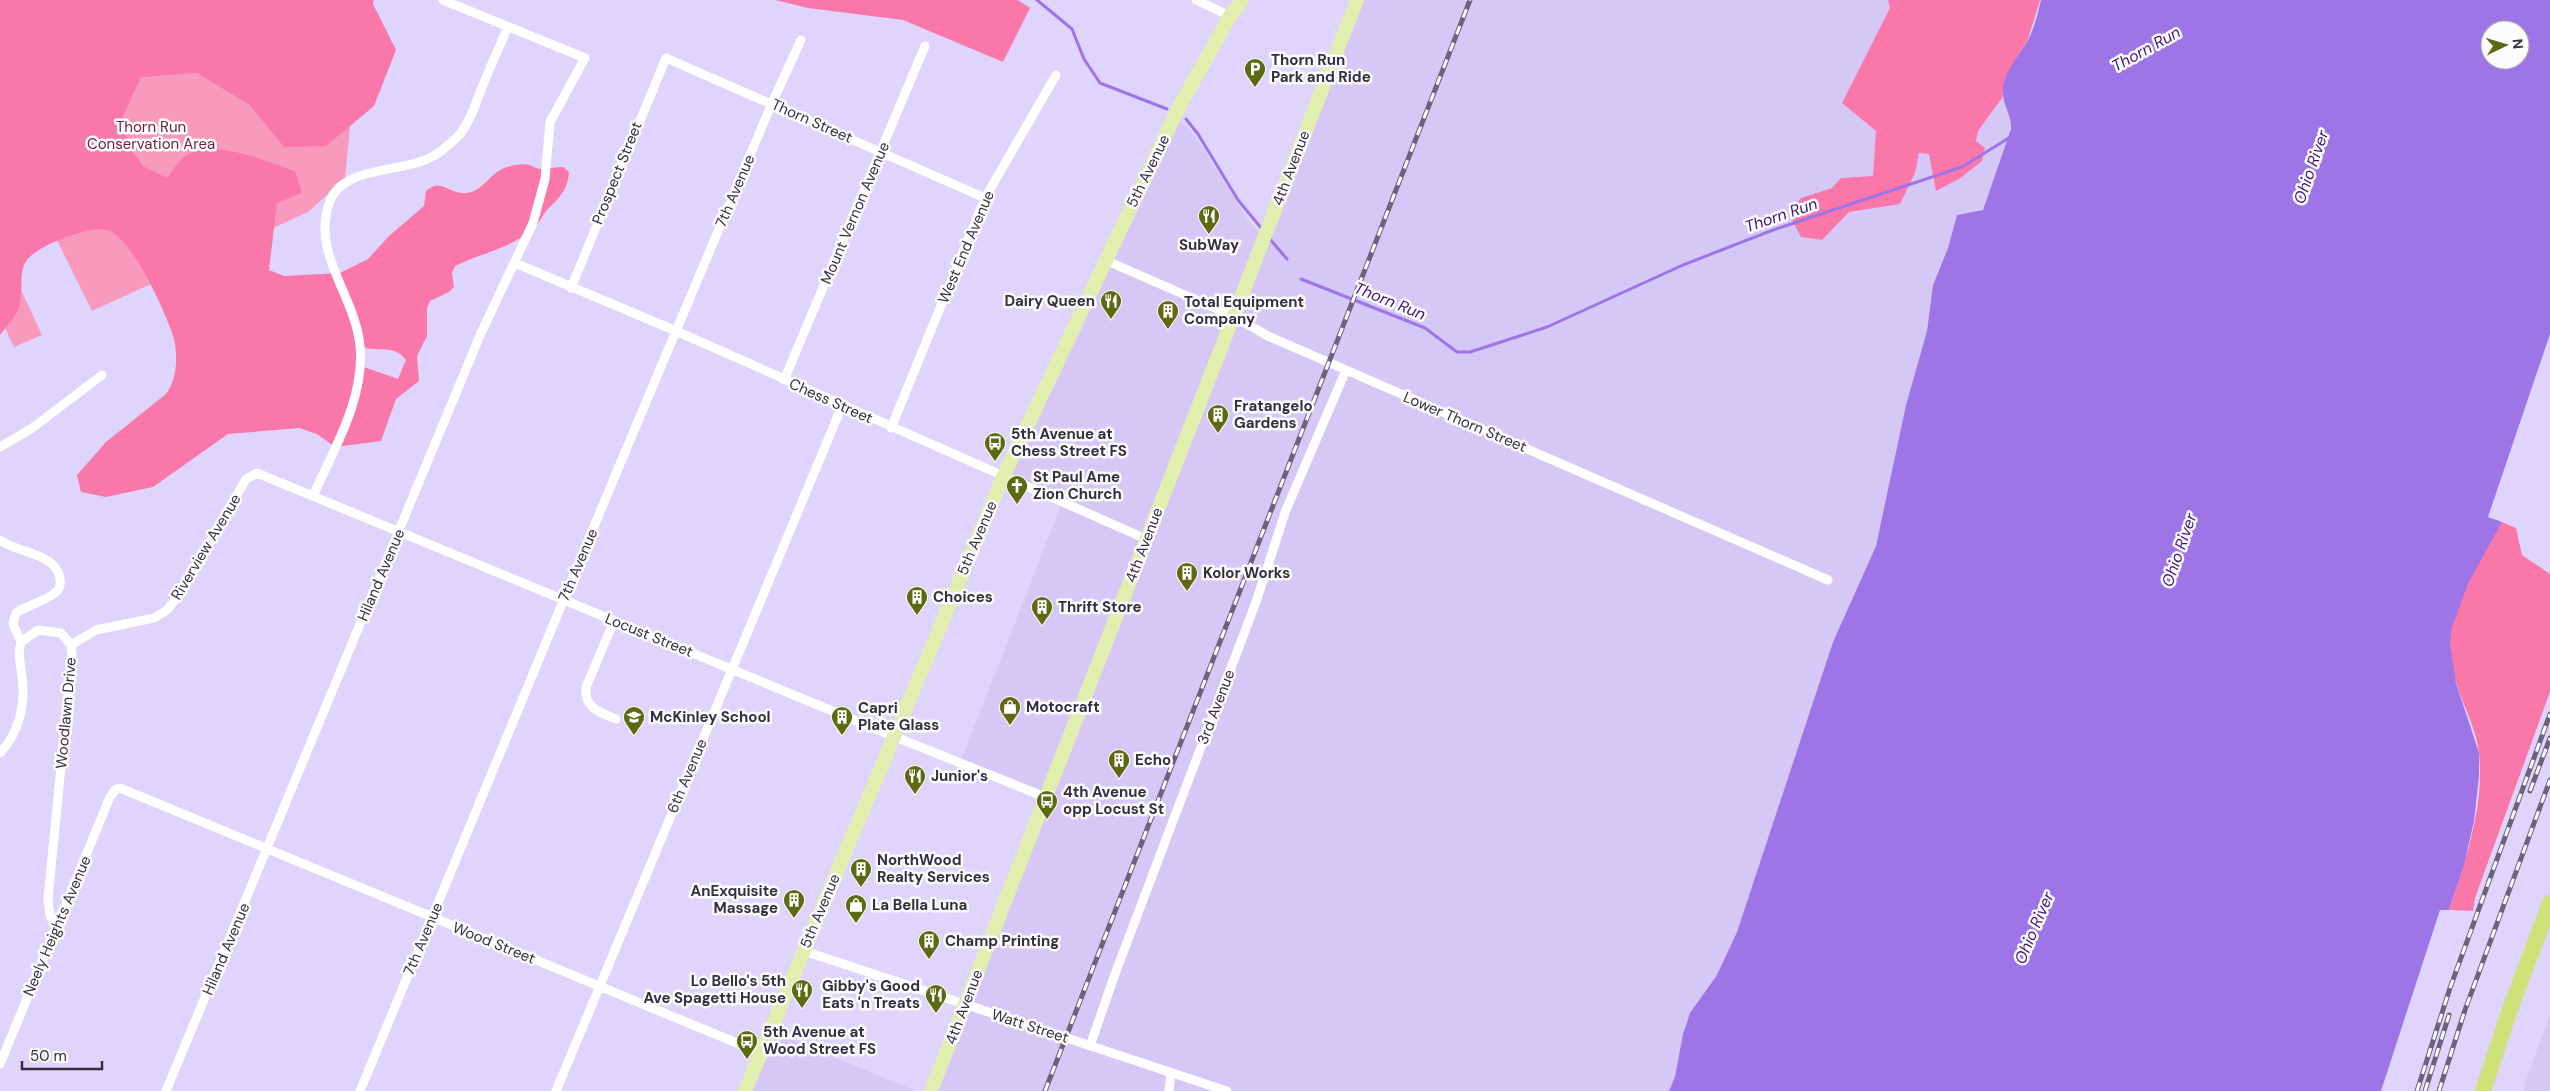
<svg xmlns="http://www.w3.org/2000/svg" width="2550" height="1091" font-family="'DM Sans',sans-serif">
<style>
.built{fill:#d5c8f7}
.green{fill:#f89abb}
.forest{fill:#fa78a9}
.water{fill:#9d75e7;fill-rule:evenodd}
.pier{fill:#dfd4fc}
.lines{fill:none;stroke-linecap:round;stroke-linejoin:round}
.stream{stroke:#9d75e7;stroke-width:3}
.street{stroke:#fff;stroke-width:9}
.primary{stroke:#e2eeae;stroke-width:14}
.highway{stroke:#cee278;stroke-width:16}
.rail-casing{stroke:#6b637d;stroke-width:5}
.rail{stroke:#fcfcfc;stroke-width:3;stroke-dasharray:9;stroke-linecap:butt}
.labels{text-anchor:middle;dominant-baseline:central;stroke-width:5;stroke-linejoin:round;paint-order:stroke}
.poi-label{font-size:15px;font-weight:bold;fill:#342e41;stroke:#fcfcfc;text-anchor:start}
.street-label{font-size:15px;fill:#342e41;stroke:#fcfcfc}
.park-label{font-size:15px;fill:#6f1e41;stroke:#fcfcfc}
.water-label{font-size:16px;font-style:italic;fill:#421279;stroke:#fcfcfc}
</style>
<rect width="100%" height="100%" fill="#dfd4fc"/>
<!-- built -->
<path class="built" d="M 1357,0 L 2041,0 L 2028,39 L 2013,64 L 2009,110 L 2011,129 L 1983,210 L 1957,215 L 1948,248 L 1939,267 L 1933,285 L 1927,331 L 1906,405 L 1876,546 L 1833,642 L 1737,932 L 1717,975 L 1690,1013 L 1683,1034 L 1675,1077 L 1669,1091 L 931,1091 L 1045,797 L 960,763 L 1062,503 L 1003,477 L 1175,117 L 1192,132 L 1248,220 L 1264,238 Z
M 2550,1014 L 2550,1091 L 2524,1091 L 2525,1083 Z
M 770,1031 L 916,1091 L 745,1091 Z"/>
<!-- green -->
<path class="green" d="M 0,0 L 362,0 L 345,179 L 308,212 L 92,311 L 51,228 L 3,251 L 42,335 L 14,347 L 0,317 Z"/>
<!-- forest -->
<path class="forest" d="M 0,0 L 374,0 L 373,4 L 396,50 L 374,106 L 326,146 L 284,147 L 250,105 L 197,73 L 141,77 L 123,116 L 129,146 L 143,166 L 167,178 C 172,172 177,162 184,157 C 212,137 265,161 295,171 L 302,193 L 277,203 L 269,270 L 284,276 L 340,273 L 368,259 L 389,236 L 424,206 L 426,191 C 439,179 447,191 461,193 C 483,195 488,173 507,167 C 513,165 523,163 529,165 C 533,166 537,169 540,169 C 547,169 556,167 563,167 L 569,172 C 568,189 560,197 549,208 C 543,213 541,221 535,227 C 515,247 481,253 455,266 L 452,273 L 454,287 L 449,292 L 430,301 L 427,308 L 427,336 L 417,356 L 419,381 L 396,399 L 381,441 L 336,447 L 361,366 L 398,379 L 406,360 C 393,343 379,354 361,346 L 360,366 L 335,447 L 317,434 L 299,428 L 228,434 L 153,487 L 106,497 L 81,492 L 77,475 L 106,442 L 166,394 C 177,379 178,357 174,339 C 167,315 133,239 108,230 C 91,225 46,243 33,254 C 16,267 24,285 20,303 C 18,316 7,325 0,335 Z
M 775,0 L 1018,0 L 1030,8 L 1003,62 L 903,20 L 808,8 Z
M 1888,0 L 2040,0 L 2028,39 L 2006,77 L 2002,98 L 1978,131 L 1976,141 L 1985,148 L 1982,161 L 1959,179 L 1936,191 L 1929,154 L 1919,153 L 1915,173 L 1900,204 L 1849,212 L 1822,240 L 1801,237 L 1789,214 L 1801,198 L 1832,188 L 1841,178 L 1873,176 L 1876,131 L 1842,103 L 1890,8 Z
M 2502,522 L 2516,528 L 2522,555 L 2550,574 L 2550,692 L 2475,898 L 2473,911 L 2449,910 C 2465,863 2485,804 2479,754 C 2477,730 2464,708 2457,685 C 2453,673 2450,656 2450,644 C 2449,611 2485,551 2502,522 Z"/>
<!-- water -->
<path class="water" d="M 2041,0 L 2550,0 L 2550,334 L 2488,517 L 2502,522 L 2468,584 L 2452,627 L 2450,644 L 2456,683 L 2479,753 L 2479,776 L 2474,821 L 2464,865 L 2388,1091 L 1669,1091 L 1675,1077 L 1683,1034 L 1690,1013 L 1717,975 L 1737,932 L 1833,642 L 1876,546 L 1906,405 L 1927,331 L 1933,285 L 1948,248 L 1957,215 L 1983,210 L 2011,129 C 2012,115 2001,102 2003,88 C 2005,70 2019,56 2028,40 C 2034,29 2038,13 2041,0 ZM 2490,30 L 2520,30 L 2520,60 L 2490,60 Z"/>
<!-- pier -->
<path class="pier" d="M 2440,910 L 2452,910 L 2391,1091 L 2381,1091 Z"/>
<g class="lines">
<!-- stream -->
<path class="stream" d="M 1037,0 L 1072,29 L 1084,59 L 1100,83 L 1167,109
M 1186,119 L 1198,134 L 1238,200 L 1262,229
M 1269,238 L 1287,259
M 1301,279 L 1425,328 L 1457,352 L 1470,352 L 1547,327 L 1683,265 L 1773,230 L 1962,167 L 2012,136"/>
<!-- street -->
<path class="street" d="M 1196,0 L 1230,16
M 1105,260 L 1233,316 L 1268,336 L 1828,580
M 515,263 L 676,331 L 1146,539
M 571,288 L 666,58 L 985,198
M 784,380 L 925,46
M 891,428 L 985,198 L 1056,75
M 0,447 L 31,429 L 102,375
M 313,496 C 334,449 365,398 360,346 C 355,294 310,253 330,201 C 344,164 407,174 437,154 C 445,148 453,142 460,134 C 470,122 475,105 481,90 C 489,69 499,48 508,27
M 0,540 C 17,553 57,553 60,579 C 61,585 59,590 55,593 C 43,602 28,605 16,613 L 13,624 L 21,642
M 614,621 L 586,687 C 584,708 599,712 616,719
M 71,645 L 96,630 L 154,618 L 167,610 L 182,591 L 246,479 L 257,473 L 893,736 L 1045,797
M 0,753 C 19,733 26,704 22,677 C 21,665 17,654 21,642 L 38,630 L 61,633 L 71,645 L 72,654 L 48,899 L 50,916 L 56,927
M 804,951 L 1227,1091
M 1090,1046 L 1115,974 L 1256,602 L 1286,510 L 1346,370
M 0,1064 L 110,797 L 116,789 L 120,788 L 761,1053
M 166,1091 L 481,333 L 533,223 L 545,179 L 550,122 L 585,58 L 443,0
M 360,1091 L 620,464 L 772,103 L 801,40
M 556,1091 L 842,406
M 1169,1091 L 1171,1073"/>
<!-- primary -->
<path class="primary" d="M 745,1091 L 1003,477 L 1178,109 L 1230,16 L 1242,0
M 931,1091 L 1357,0"/>
<!-- highway -->
<path class="highway" d="M 2483,1091 L 2509,1012 L 2550,903"/>
<!-- rail casing -->
<g class="rail-casing">
<path id="rail" d="M 2530,791 L 2550,738
M 1045,1091 L 1470,0
M 2417,1091 L 2450,988 L 2550,714
M 2425,1091 L 2449,1015
M 2439,1091 L 2465,1010 L 2550,780"/>
</g>
<!-- rail -->
<use href="#rail" class="rail"/>
</g>
<!-- icons -->
<defs>
<g id="parking-pin" transform="scale(1.125)"><path d="M0 17L-7.5 6A9.5 9.5 0 1 1 7.5 6Z" fill="#5e6a12" stroke="#fcfcfc"/><path d="M-3.5-5.5H1a3.5 3.5 0 0 1 0 7H-1V5.5H-3.5ZM-1-3.4V-.6H.8a1.4 1.4 0 0 0 0-2.8Z" fill="#fff"/></g>
<g id="restaurant-pin" transform="scale(1.125)"><path d="M0 17L-7.5 6A9.5 9.5 0 1 1 7.5 6Z" fill="#5e6a12" stroke="#fcfcfc"/><path d="M-5-6h1v4h1v-4h1v4h1v-4h1v5L-1.5 .5V6h-2V.5L-5-1ZM5-6V6H3V1.5H1.5Q1.5-4 5-6Z" fill="#fff"/></g>
<g id="building-pin" transform="scale(1.125)"><path d="M0 17L-7.5 6A9.5 9.5 0 1 1 7.5 6Z" fill="#5e6a12" stroke="#fcfcfc"/><path d="M-4-6H4V6H1V3H-1V6H-4ZM-2.5-4.3h1.7v1.8h-1.7ZM.8-4.3h1.7v1.8H.8ZM-2.5-1h1.7V.8h-1.7ZM.8-1h1.7V.8H.8Z" fill="#fff"/></g>
<g id="bus-pin" transform="scale(1.125)"><path d="M0 17L-7.5 6A9.5 9.5 0 1 1 7.5 6Z" fill="#5e6a12" stroke="#fcfcfc"/><path d="M-5-6H5V4H4V6H2V4H-2V6H-4V4H-5ZM-3.5-4V0h7V-4ZM-3.5 1.2v1.5H-2V1.2ZM2 1.2v1.5H3.5V1.2Z" fill="#fff"/></g>
<g id="church-pin" transform="scale(1.125)"><path d="M0 17L-7.5 6A9.5 9.5 0 1 1 7.5 6Z" fill="#5e6a12" stroke="#fcfcfc"/><path d="M-1.2-6h2.4v3.5h3.3v2.4h-3.3V6h-2.4V-.1h-3.3v-2.4h3.3Z" fill="#fff"/></g>
<g id="shop-pin" transform="scale(1.125)"><path d="M0 17L-7.5 6A9.5 9.5 0 1 1 7.5 6Z" fill="#5e6a12" stroke="#fcfcfc"/><path d="M-5-2.5h2.3a2.7 3.5 0 0 1 5.4 0H5L5.5 6h-11ZM-1.5-2.5h3a1.5 2.3 0 0 0-3 0Z" fill="#fff"/></g>
<g id="school-pin" transform="scale(1.125)"><path d="M0 17L-7.5 6A9.5 9.5 0 1 1 7.5 6Z" fill="#5e6a12" stroke="#fcfcfc"/><path d="M0-5L7-2L0 1L-7-2ZM-4 1L0 2.5L4 1V4Q0 6-4 4Z" fill="#fff"/></g>
</defs>
<g fill-rule="evenodd">
<use href="#parking-pin" x="1255" y="69"/>
<use href="#restaurant-pin" x="1209" y="216"/>
<use href="#restaurant-pin" x="1111" y="301"/>
<use href="#building-pin" x="1168" y="311"/>
<use href="#building-pin" x="1218" y="415"/>
<use href="#bus-pin" x="995" y="443"/>
<use href="#church-pin" x="1017" y="486"/>
<use href="#building-pin" x="1187" y="573"/>
<use href="#building-pin" x="917" y="597"/>
<use href="#building-pin" x="1042" y="607"/>
<use href="#shop-pin" x="1010" y="707"/>
<use href="#school-pin" x="634" y="717"/>
<use href="#building-pin" x="842" y="717"/>
<use href="#building-pin" x="1119" y="760"/>
<use href="#restaurant-pin" x="915" y="776"/>
<use href="#bus-pin" x="1047" y="801"/>
<use href="#building-pin" x="861" y="869"/>
<use href="#building-pin" x="794" y="900"/>
<use href="#shop-pin" x="856" y="905"/>
<use href="#building-pin" x="929" y="941"/>
<use href="#restaurant-pin" x="802" y="990"/>
<use href="#restaurant-pin" x="936" y="995"/>
<use href="#bus-pin" x="747" y="1041"/>
</g>
<g class="labels">
<!-- poi labels -->
<g class="poi-label">
<text x="1271" y="60">Thorn Run<tspan x="1271" dy="17">Park and Ride</tspan></text>
<text x="1209" y="245" text-anchor="middle">SubWay</text>
<text x="1095" y="301" text-anchor="end">Dairy Queen</text>
<text x="1184" y="302">Total Equipment<tspan x="1184" dy="17">Company</tspan></text>
<text x="1234" y="406">Fratangelo<tspan x="1234" dy="17">Gardens</tspan></text>
<text x="1011" y="434">5th Avenue at<tspan x="1011" dy="17">Chess Street FS</tspan></text>
<text x="1033" y="477">St Paul Ame<tspan x="1033" dy="17">Zion Church</tspan></text>
<text x="1203" y="573">Kolor Works</text>
<text x="933" y="597">Choices</text>
<text x="1058" y="607">Thrift Store</text>
<text x="1026" y="707">Motocraft</text>
<text x="858" y="708">Capri<tspan x="858" dy="17">Plate Glass</tspan></text>
<text x="650" y="717">McKinley School</text>
<text x="1135" y="760">Echo</text>
<text x="931" y="776">Junior's</text>
<text x="1063" y="792">4th Avenue<tspan x="1063" dy="17">opp Locust St</tspan></text>
<text x="877" y="860">NorthWood<tspan x="877" dy="17">Realty Services</tspan></text>
<text x="778" y="891" text-anchor="end">AnExquisite<tspan x="778" dy="17">Massage</tspan></text>
<text x="872" y="905">La Bella Luna</text>
<text x="945" y="941">Champ Printing</text>
<text x="786" y="981" text-anchor="end">Lo Bello's 5th<tspan x="786" dy="17">Ave Spagetti House</tspan></text>
<text x="920" y="986" text-anchor="end">Gibby's Good<tspan x="920" dy="17">Eats 'n Treats</tspan></text>
<text x="763" y="1032">5th Avenue at<tspan x="763" dy="17">Wood Street FS</tspan></text>
</g>
<!-- street labels -->
<g class="street-label">
<text transform="translate(812 121) rotate(24)">Thorn Street</text>
<text transform="translate(1291 168) rotate(-69)">4th Avenue</text>
<text transform="translate(1148 171) rotate(-64)">5th Avenue</text>
<text transform="translate(617 173) rotate(-68)">Prospect Street</text>
<text transform="translate(735 191) rotate(-67)">7th Avenue</text>
<text transform="translate(855 213) rotate(-67)">Mount Vernon Avenue</text>
<text transform="translate(966 247) rotate(-67)">West End Avenue</text>
<text transform="translate(831 401) rotate(24)">Chess Street</text>
<text transform="translate(1465 422) rotate(23)">Lower Thorn Street</text>
<text transform="translate(977 538) rotate(-67)">5th Avenue</text>
<text transform="translate(1144 545) rotate(-69)">4th Avenue</text>
<text transform="translate(206 547) rotate(-59)">Riverview Avenue</text>
<text transform="translate(578 565) rotate(-67)">7th Avenue</text>
<text transform="translate(381 575) rotate(-67)">Hiland Avenue</text>
<text transform="translate(649 635) rotate(22)">Locust Street</text>
<text transform="translate(1216 707) rotate(-69)">3rd Avenue</text>
<text transform="translate(66 713) rotate(-85)">Woodlawn Drive</text>
<text transform="translate(687 776) rotate(-67)">6th Avenue</text>
<text transform="translate(820 911) rotate(-67)">5th Avenue</text>
<text transform="translate(57 926) rotate(-67)">Neely Heights Avenue</text>
<text transform="translate(423 939) rotate(-67)">7th Avenue</text>
<text transform="translate(494 943) rotate(22)">Wood Street</text>
<text transform="translate(226 949) rotate(-67)">Hiland Avenue</text>
<text transform="translate(964 1007) rotate(-69)">4th Avenue</text>
<text transform="translate(1030 1026) rotate(18)">Watt Street</text>
</g>
<!-- park labels -->
<g class="park-label">
<text x="151" y="127">Thorn Run<tspan x="151" dy="17">Conservation Area</tspan></text>
</g>
<!-- water labels -->
<g class="water-label">
<text transform="translate(2146 49) rotate(-29)">Thorn Run</text>
<text transform="translate(2311 167) rotate(-71)">Ohio River</text>
<text transform="translate(1781 215) rotate(-19)">Thorn Run</text>
<text transform="translate(1390 301) rotate(22)">Thorn Run</text>
<text transform="translate(2179 550) rotate(-71)">Ohio River</text>
<text transform="translate(2034 928) rotate(-67)">Ohio River</text>
</g>
</g>
<!-- north arrow -->
<g transform="translate(2505 45) rotate(85)"><circle r="24" fill="#fcfcfc" stroke="#acaab1"/>
<path d="M0-4L9 19L0 12L-9 19Z" fill="#5e6a12"/>
<text y="-8" font-size="14" font-weight="bold" text-anchor="middle" fill="#342e41">N</text>
</g>
<!-- scale -->
<path d="M22 1061v8h80v-8" fill="none" stroke="#342e41" stroke-width="2.5"/>
<text x="30" y="1061" font-size="15" fill="#342e41" stroke="#fcfcfc" stroke-width="4" paint-order="stroke">50 m</text>
</svg>
